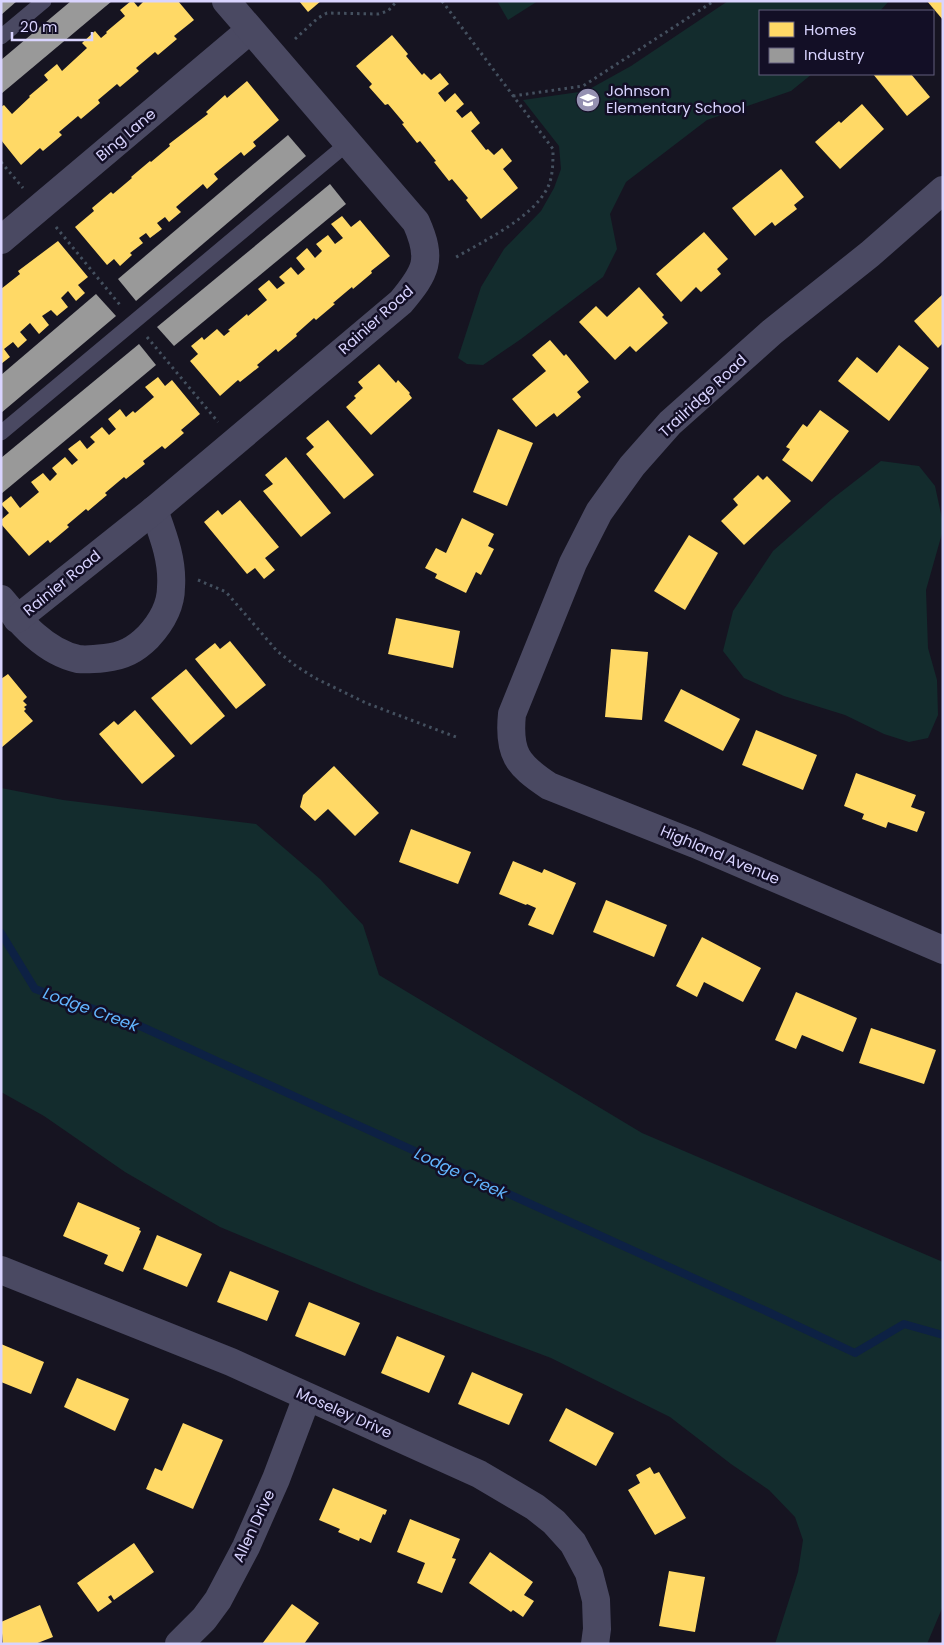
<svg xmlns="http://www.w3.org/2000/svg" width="944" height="1645" font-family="Poppins,sans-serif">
	<rect width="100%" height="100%" fill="#161421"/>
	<!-- green -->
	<g fill="#132c2d">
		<polygon points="497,1 538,1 508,20"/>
		<polygon points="728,1 889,1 880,11 760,11 760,74 812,74 791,91 707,120 626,182 610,214 617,249 603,277 521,339 483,365 467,364 458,358 481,287 504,249 541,211 554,188 561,169 559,146 523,100 586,91 631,66"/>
		<polygon points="881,461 919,466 935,486 943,523 943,530 926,590 928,648 937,680 938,715 928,738 909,742 884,734 845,715 784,696 744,678 723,651 733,611 773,551 832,499"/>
		<polygon points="1,788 63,800 256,824 320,879 363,925 379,975 642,1133 943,1262 943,1606 927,1644 775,1644 798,1572 803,1540 795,1517 769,1490 731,1464 670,1417 551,1358 374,1291 220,1227 125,1172 44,1116 1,1092"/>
	</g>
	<!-- homes -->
	<g fill="#ffd966">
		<polygon points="131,1 133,1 138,7 144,1 178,1 194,20 174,36 177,39 158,55 155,52 136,68 139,71 120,87 117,84 98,100 100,103 81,119 78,116 59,132 62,135 43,151 40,148 21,165 1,140 1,107 4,105 12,114 30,97 29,96 48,80 44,75 57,64 62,71 87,48 82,43 95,31 101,38 107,33 106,32 125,16 120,10"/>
		<polygon points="299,1 321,1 308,12"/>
		<polygon points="927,1 943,1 943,20"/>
		<polygon points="392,35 408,54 406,56 422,75 424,73 431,80 440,73 449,84 438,93 445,102 455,93 464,104 456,111 462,118 471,111 480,123 471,131 486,150 488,149 494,155 502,148 512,161 503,169 518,188 481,219 466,200 468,198 452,179 449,181 434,162 436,161 420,141 417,143 402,124 404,123 388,104 385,105 369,87 372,84 356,66"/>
		<polygon points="873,74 911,74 930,97 907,116"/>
		<polygon points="247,81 279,120 253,142 256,146 244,156 241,152 214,174 218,179 207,189 203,184 176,207 181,212 169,222 165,217 157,223 162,229 150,238 146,233 139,238 143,243 130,253 132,255 120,266 114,259 107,265 75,227 94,211 92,208 111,192 113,194 132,178 131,177 150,161 151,162 170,146 169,144 208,114 206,112 225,95 227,98"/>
		<polygon points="862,104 884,129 840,169 815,142 839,121 841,123"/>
		<polygon points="781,169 804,197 794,205 797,209 775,226 772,222 755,236 732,208"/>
		<polygon points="342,216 351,227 360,220 390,256 371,271 372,273 353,289 352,287 333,303 335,304 316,320 314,318 296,334 297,336 278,352 276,349 257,365 259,367 240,382 238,380 220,396 190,361 198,354 191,346 202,337 204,340 217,329 224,336 230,331 228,330 247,314 248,316 267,300 258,289 269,280 277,289 285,283 279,277 291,267 298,275 305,269 296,258 307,248 315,258 322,251 316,244 328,235 335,244 343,238 331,224"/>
		<polygon points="704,232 728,259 717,269 721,274 701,292 696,287 681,302 656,274"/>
		<polygon points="58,241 88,277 78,285 85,293 76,301 68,291 61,298 68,307 57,316 51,310 42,316 49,325 39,334 30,323 20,332 27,340 18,348 13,342 4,349 10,357 1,364 1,289 20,274 18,271"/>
		<polygon points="639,287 664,315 662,317 668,323 636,352 630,346 615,360 579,322 596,306 607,317"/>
		<polygon points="943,294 943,343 938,348 914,321"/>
		<polygon points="550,340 564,356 566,354 589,382 577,392 581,397 557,417 554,413 536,427 512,399 546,371 532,355"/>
		<polygon points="899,345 929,368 889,421 838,381 857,357 877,373"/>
		<polygon points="379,364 396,383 398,380 410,393 409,394 412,398 371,435 346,407 356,398 354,396 363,388 358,382"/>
		<polygon points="158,377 165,386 172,380 200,414 181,430 184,433 165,449 162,446 143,461 145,464 126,479 124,477 105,493 107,495 88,511 86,509 67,525 69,527 50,543 48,540 29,556 1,524 1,520 9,513 1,504 11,496 20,508 39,492 31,482 43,473 50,481 57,474 52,468 65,457 72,465 78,460 68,449 80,440 87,449 95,442 90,437 102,427 109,435 116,429 108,419 120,409 126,417 133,411 135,413 154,397 145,387"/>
		<polygon points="820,410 849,431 812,482 782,460 790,449 786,447 803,424 807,427"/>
		<polygon points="328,420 374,475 344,499 306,454 314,447 306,438"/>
		<polygon points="498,429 533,443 507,506 473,492"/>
		<polygon points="286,457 331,513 301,537 263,491 273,484 265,475"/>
		<polygon points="758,475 763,480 767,476 791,501 744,545 721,521 738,505 733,499"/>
		<polygon points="240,500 279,547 265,558 275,570 264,579 255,568 247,574 204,522 218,510 222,515"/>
		<polygon points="462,518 494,534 488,546 494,549 481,575 476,572 466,593 435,578 437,574 425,568 436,548 446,553"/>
		<polygon points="689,535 718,553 685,610 654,591"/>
		<polygon points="396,618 460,631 453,668 388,654"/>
		<polygon points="230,641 266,685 236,709 195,659 215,643 220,649"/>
		<polygon points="611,649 648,652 642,720 605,717"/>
		<polygon points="186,669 225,716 191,745 151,698"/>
		<polygon points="8,674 27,697 23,701 27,705 24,707 26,709 24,711 33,721 1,748 1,679"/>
		<polygon points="681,689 740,719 723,751 664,721"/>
		<polygon points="135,710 175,756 142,784 99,734 114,721 118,725"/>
		<polygon points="756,730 817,755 803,790 742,765"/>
		<polygon points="334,766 379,813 355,836 328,809 315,821 300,807 303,795"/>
		<polygon points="856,773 916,795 911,807 925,812 917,832 888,822 886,828 862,819 864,814 844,806"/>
		<polygon points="411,829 471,852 458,884 399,862"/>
		<polygon points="513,861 542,873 544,869 576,883 553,935 528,925 536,908 527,904 526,905 499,894"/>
		<polygon points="606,900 667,925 654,957 593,932"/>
		<polygon points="702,937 761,968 743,1002 704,982 697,997 676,986"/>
		<polygon points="796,992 857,1018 843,1052 802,1035 796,1049 775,1040"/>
		<polygon points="871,1028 936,1050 924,1084 859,1063"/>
		<polygon points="78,1202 140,1228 139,1230 141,1231 123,1272 104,1264 108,1255 63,1236"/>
		<polygon points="157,1235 202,1254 187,1287 143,1269"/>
		<polygon points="230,1271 279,1291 267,1321 217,1302"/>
		<polygon points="309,1302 360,1323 345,1356 295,1336"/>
		<polygon points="397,1336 445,1356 429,1393 381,1373"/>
		<polygon points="1,1344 44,1362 31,1394 1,1382"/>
		<polygon points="472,1372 523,1394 509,1425 458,1404"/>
		<polygon points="77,1378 129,1399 115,1431 64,1407"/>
		<polygon points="566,1408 614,1433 596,1466 549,1441"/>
		<polygon points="183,1423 223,1440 193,1509 146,1489 155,1468 162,1471"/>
		<polygon points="650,1467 654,1474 659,1472 686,1518 655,1535 628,1490 640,1483 636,1475"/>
		<polygon points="333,1488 387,1510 385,1515 383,1514 371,1543 360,1538 359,1541 338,1532 340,1529 319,1520"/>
		<polygon points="410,1519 460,1539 452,1558 456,1559 442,1593 417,1583 425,1563 397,1552"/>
		<polygon points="134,1543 154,1572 114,1600 111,1595 108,1597 112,1602 98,1612 77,1583"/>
		<polygon points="490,1552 533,1582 524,1595 534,1601 523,1617 513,1610 511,1612 469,1583"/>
		<polygon points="669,1571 705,1577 695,1632 659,1626"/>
		<polygon points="292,1604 319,1623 304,1644 262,1644"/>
		<polygon points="40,1605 53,1637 35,1644 3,1644 1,1622"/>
	</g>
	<!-- industry -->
	<g fill="#999">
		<polygon points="1,1 17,1 1,15"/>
		<polygon points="71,1 112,1 1,94 1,60"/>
		<polygon points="288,135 306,156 136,301 118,279"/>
		<polygon points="330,184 346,204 174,346 157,327"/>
		<polygon points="96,294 116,316 1,413 1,375"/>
		<polygon points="139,344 156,365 1,494 1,458"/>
	</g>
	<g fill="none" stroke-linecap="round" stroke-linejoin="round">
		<!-- stream -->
		<polyline stroke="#0d2144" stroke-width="8" points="1,933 35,989 129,1021 766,1311 855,1353 904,1324 943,1335"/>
		<!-- path -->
		<g stroke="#44505f" stroke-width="3" stroke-dasharray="2.5 4" stroke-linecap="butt">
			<path d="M442,1L553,149C553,162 553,176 548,187C532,219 483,241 453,259"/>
			<polyline points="295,39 318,18 327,13 378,14 388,11 397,1"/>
			<polyline points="513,96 583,86 714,1"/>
			<polyline points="1,162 23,188"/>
			<polyline points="56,227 120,305"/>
			<polyline points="147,337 218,422"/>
			<polyline points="198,580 226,592 277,651 296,666 315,678 366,703 456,737"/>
		</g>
		<!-- service -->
		<g stroke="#4a4962" stroke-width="15">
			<polyline points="1,37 44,1"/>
			<polyline points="1,433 348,143"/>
		</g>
		<!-- minor -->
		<g stroke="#4a4962" stroke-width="28">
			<path d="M943,190L870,254L772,332L670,423L632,466L599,512L573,563L512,714C508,753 517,765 549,786L695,844L943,950"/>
			<polyline points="1,240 250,30"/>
			<path d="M1,599C21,623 45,652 78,659C86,660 96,659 105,658C123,656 135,650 148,637C161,623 171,607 171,587C173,560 163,535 154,510"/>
			<path d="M17,619L154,510L401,302C426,272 433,260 416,222L226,1"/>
			<polyline points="1,1270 231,1362 479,1474 535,1507 554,1522 573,1543 589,1573 596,1600 597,1629 595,1644"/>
			<polyline points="179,1644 204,1619 218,1600 246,1547 276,1479 307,1397"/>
		</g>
	</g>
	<!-- icons -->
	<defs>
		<g id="school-disc" transform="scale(1.25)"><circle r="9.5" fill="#9591b1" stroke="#130f26"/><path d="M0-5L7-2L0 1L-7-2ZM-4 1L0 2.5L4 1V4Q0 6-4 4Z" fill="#fff"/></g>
	</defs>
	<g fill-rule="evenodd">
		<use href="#school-disc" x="588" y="100"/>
	</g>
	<g text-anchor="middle" stroke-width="5" stroke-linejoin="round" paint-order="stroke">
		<!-- poi labels -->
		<g font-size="15" fill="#d9d4ff" stroke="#130f26" text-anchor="start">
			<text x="606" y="96">Johnson<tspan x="606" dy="17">Elementary School</tspan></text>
		</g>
		<!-- street labels -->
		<g font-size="15" fill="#d9d4ff" stroke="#130f26">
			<text transform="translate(126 135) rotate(-40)" y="5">Bing Lane</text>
			<text transform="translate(376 320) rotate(-42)" y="5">Rainier Road</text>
			<text transform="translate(703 396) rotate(-43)" y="5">Trailridge Road</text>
			<text transform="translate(62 583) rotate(-39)" y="5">Rainier Road</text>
			<text transform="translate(720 855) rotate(23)" y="5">Highland Avenue</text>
			<text transform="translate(344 1413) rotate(24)" y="5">Moseley Drive</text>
			<text transform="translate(254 1526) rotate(-65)" y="5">Allen Drive</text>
		</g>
		<!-- water labels -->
		<g font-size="16" font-style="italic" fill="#62b6ff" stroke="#130f26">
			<text transform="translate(91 1009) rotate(20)" y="6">Lodge Creek</text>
			<text transform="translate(461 1173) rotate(25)" y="6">Lodge Creek</text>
		</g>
	</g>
	<!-- border -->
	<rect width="944" height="1645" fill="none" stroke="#d9d4ff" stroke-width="5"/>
	<!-- legend -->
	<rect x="759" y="10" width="175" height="65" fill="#130f26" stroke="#625e7d"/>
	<rect x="769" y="22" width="25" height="15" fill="#ffd966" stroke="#625e7d"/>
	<text x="804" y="35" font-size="15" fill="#d9d4ff">Homes</text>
	<rect x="769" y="48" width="25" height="15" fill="#999999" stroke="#625e7d"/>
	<text x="804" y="60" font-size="15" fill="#d9d4ff">Industry</text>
	<!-- scale -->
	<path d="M12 32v8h80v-8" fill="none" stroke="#d9d4ff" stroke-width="2.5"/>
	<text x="20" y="32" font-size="15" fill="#d9d4ff" stroke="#130f26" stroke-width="4" paint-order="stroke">20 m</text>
</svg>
